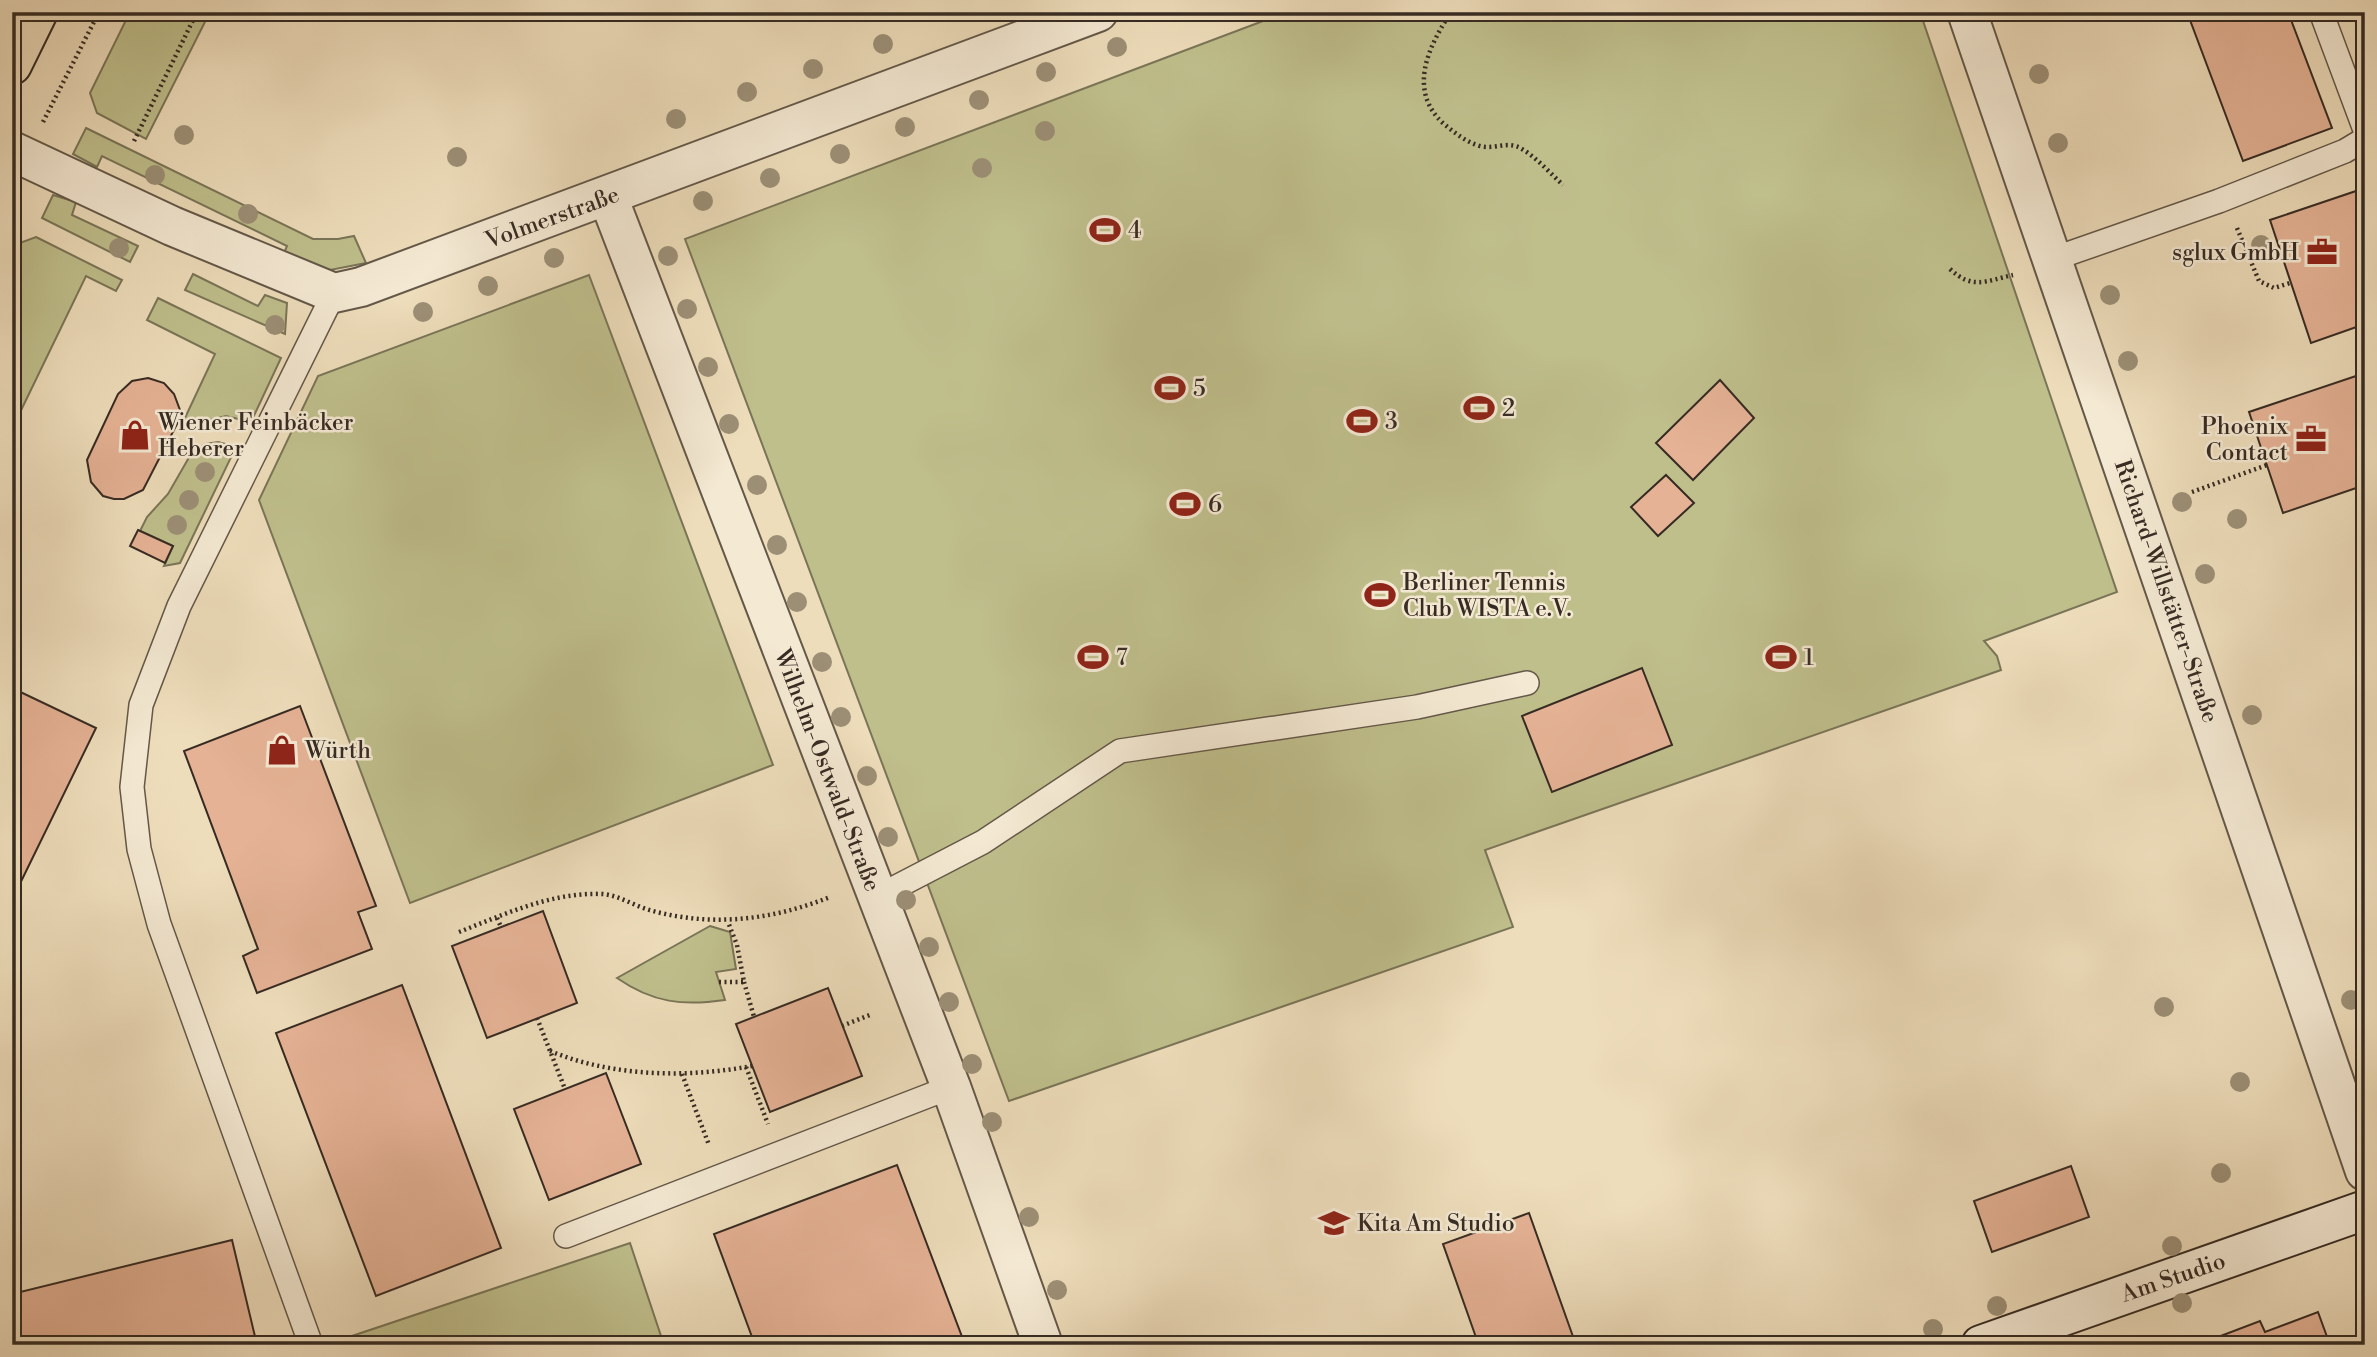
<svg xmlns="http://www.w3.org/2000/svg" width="2377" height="1357" font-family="'Libre Bodoni',serif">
	<rect width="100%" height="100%" fill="#edb"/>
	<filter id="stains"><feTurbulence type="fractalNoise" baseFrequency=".00286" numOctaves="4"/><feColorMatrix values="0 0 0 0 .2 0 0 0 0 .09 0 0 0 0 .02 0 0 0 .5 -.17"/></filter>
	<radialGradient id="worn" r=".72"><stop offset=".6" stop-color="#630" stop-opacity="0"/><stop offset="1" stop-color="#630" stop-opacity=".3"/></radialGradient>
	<!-- green -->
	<g fill="#bfbf8c" stroke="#7a7558" stroke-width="2">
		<polygon points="130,12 210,12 146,139 97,113 90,93"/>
		<polygon points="1287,12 1920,12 2117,592 1984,641 1997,656 2001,670 1485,850 1513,927 1009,1101 685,239"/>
		<polygon points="86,128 313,239 338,239 354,236 366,263 330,270 282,258 287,246 102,156 97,167 73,154"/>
		<polygon points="53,195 76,202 72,215 138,246 130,262 42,218"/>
		<polygon points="36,237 122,280 116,291 86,276 12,429 12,254 17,244"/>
		<polygon points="193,274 258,306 265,295 287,303 285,334 185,290"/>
		<polygon points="589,275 773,765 410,903 259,500 318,376"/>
		<polygon points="158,298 281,358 251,422 226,416 194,424 184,420 215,354 147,320"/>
		<polygon points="218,442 236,447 180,563 164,566 173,546 140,531 147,517 168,494 191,454 205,444"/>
		<path d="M710,926L730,932L736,969L716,972L725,1000C683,1006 653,1003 617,978Z"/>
		<polygon points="630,1243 664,1345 348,1345 346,1338"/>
	</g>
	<!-- building -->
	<g fill="#e5b295" stroke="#362b23" stroke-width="2">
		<polygon points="2187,12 2288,12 2332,128 2243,161"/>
		<polygon points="2365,188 2365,324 2311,343 2270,220"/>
		<polygon points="2365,373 2365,485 2283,513 2249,412"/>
		<polygon points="148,378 164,383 174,394 180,410 177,424 143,490 124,499 114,499 103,496 91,482 87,460 118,394 132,381"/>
		<polygon points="1720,380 1754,418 1693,480 1656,443"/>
		<polygon points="1666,475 1694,503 1658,536 1631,507"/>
		<polygon points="138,530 173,546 165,563 130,546"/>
		<polygon points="1642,668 1672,745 1552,792 1522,716"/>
		<polygon points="12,688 96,728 12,900"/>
		<polygon points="300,706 376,906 358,912 372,949 257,993 243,956 258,949 184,751"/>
		<polygon points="543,911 577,1003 487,1038 452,946"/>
		<polygon points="402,985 501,1248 376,1296 276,1033"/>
		<polygon points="828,988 862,1076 770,1112 736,1024"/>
		<polygon points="606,1073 641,1164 549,1200 514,1109"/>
		<polygon points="897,1165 964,1342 755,1345 714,1234"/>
		<polygon points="2071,1166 2089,1217 1992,1252 1974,1201"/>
		<polygon points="1529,1213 1576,1345 1472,1345 1478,1343 1443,1244"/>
		<polygon points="232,1240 257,1345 12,1345 12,1294"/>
		<polygon points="2318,1312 2330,1345 2197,1345 2260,1321 2265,1332"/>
	</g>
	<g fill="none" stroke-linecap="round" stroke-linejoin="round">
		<!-- lane casing -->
		<g stroke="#645849" stroke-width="26">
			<g id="lane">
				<polyline points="2321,12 2365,130"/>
				<polyline points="2053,259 2219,201 2345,151 2365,139"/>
				<polyline points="877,897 983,842 1120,751 1417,707 1527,683"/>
				<polyline points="566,1236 951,1087"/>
				<polyline points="311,1345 159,924 139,849 132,787 141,705 179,606 334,293"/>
			</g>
		</g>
		<!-- street casing -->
		<g stroke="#645849" stroke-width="42">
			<g id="street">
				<polyline points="1967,12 2365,1171"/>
				<polyline points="12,151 172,226 334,293 361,287 1098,12"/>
				<polyline points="608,197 951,1087 1043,1345"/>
			</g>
		</g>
		<!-- secondary casing -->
		<g stroke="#362b23" stroke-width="42">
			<polyline id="secondary" points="1981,1345 2365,1210"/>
		</g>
		<!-- primary casing -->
		<g stroke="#362b23" stroke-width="42">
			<polyline id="primary" points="12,65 38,12"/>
		</g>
		<!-- path -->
		<g stroke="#362b23" stroke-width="4.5" stroke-dasharray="2 3.5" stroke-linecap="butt">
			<path d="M1451,12C1428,47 1407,91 1444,124C1455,133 1466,142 1480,146C1495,150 1508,140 1522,149C1537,158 1550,173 1563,185"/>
			<polyline points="43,122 99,12"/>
			<polyline points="134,141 197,12"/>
			<polyline points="2237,228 2259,281 2274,288 2290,283"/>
			<path d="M1950,269C1972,290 1986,281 2013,275"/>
			<polyline points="2192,492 2267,465"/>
			<polyline points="497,918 501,927"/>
			<path d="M459,932C505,914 552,892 602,894C619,895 636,907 653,911C713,927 772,920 830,897"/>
			<polyline points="719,982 744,982 737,945 728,922"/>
			<polyline points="744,982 754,1017"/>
			<polyline points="537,1018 565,1089"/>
			<polyline points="842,1026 872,1014"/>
			<path d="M550,1051C613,1077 686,1078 752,1066"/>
			<polyline points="746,1067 768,1124"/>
			<polyline points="682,1074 709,1145"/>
		</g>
		<!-- lane -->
		<use href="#lane" stroke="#f4e9d3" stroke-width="23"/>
		<!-- street -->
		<use href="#street" stroke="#f4e9d3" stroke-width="38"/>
		<!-- secondary -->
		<use href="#secondary" stroke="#f4e9d3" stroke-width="38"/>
		<!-- primary -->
		<use href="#primary" stroke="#edb" stroke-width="38"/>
	</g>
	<!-- trees -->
	<g fill="#9c8f76">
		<circle cx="883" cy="44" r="10"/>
		<circle cx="1117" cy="47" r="10"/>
		<circle cx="813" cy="69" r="10"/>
		<circle cx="1046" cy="72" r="10"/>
		<circle cx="2039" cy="74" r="10"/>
		<circle cx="747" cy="92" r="10"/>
		<circle cx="979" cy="100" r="10"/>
		<circle cx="676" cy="119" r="10"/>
		<circle cx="905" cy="127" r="10"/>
		<circle cx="1045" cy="131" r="10"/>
		<circle cx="184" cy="135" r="10"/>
		<circle cx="2058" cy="143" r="10"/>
		<circle cx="840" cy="154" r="10"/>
		<circle cx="457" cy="157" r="10"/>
		<circle cx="982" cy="168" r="10"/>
		<circle cx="155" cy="175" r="10"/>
		<circle cx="770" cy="178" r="10"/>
		<circle cx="703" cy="201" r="10"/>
		<circle cx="248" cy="214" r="10"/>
		<circle cx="2261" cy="245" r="10"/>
		<circle cx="119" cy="248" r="10"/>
		<circle cx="668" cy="256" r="10"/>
		<circle cx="554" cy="258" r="10"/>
		<circle cx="488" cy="286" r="10"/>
		<circle cx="2110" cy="295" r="10"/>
		<circle cx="687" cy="309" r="10"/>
		<circle cx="423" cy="312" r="10"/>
		<circle cx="275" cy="325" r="10"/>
		<circle cx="2128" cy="361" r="10"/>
		<circle cx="708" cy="367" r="10"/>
		<circle cx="729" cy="424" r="10"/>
		<circle cx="205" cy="472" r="10"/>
		<circle cx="757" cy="485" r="10"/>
		<circle cx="189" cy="500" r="10"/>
		<circle cx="2182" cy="502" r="10"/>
		<circle cx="2237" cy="519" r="10"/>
		<circle cx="177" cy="525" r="10"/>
		<circle cx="777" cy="545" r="10"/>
		<circle cx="2205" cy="574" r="10"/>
		<circle cx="797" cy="602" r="10"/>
		<circle cx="822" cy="662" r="10"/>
		<circle cx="2252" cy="715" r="10"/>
		<circle cx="841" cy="717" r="10"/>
		<circle cx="867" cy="776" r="10"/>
		<circle cx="888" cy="837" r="10"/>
		<circle cx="906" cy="900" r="10"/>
		<circle cx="929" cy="947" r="10"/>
		<circle cx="2351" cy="1000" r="10"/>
		<circle cx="949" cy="1002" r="10"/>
		<circle cx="2164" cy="1007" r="10"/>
		<circle cx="972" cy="1064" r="10"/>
		<circle cx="2240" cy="1082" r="10"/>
		<circle cx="992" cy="1122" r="10"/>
		<circle cx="2221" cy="1173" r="10"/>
		<circle cx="1029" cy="1217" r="10"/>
		<circle cx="2172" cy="1246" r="10"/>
		<circle cx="1057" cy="1290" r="10"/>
		<circle cx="2182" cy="1303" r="10"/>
		<circle cx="1997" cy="1306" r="10"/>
		<circle cx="1933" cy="1329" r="10"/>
	</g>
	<!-- icons -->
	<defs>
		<g id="stadium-bare" transform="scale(2.415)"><path d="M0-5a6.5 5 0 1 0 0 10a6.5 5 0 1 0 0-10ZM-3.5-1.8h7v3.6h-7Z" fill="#8f2418" stroke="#f4e9d3" stroke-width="2.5" paint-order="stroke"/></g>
		<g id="office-bare" transform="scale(2.415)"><path d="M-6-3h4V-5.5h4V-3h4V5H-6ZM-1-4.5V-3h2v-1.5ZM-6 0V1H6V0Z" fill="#8f2418" stroke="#f4e9d3" stroke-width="2.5" paint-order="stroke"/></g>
		<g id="shop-bare" transform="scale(2.415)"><path d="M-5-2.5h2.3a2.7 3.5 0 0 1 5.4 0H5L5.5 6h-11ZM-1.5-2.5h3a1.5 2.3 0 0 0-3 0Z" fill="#8f2418" stroke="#f4e9d3" stroke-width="2.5" paint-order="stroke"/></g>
		<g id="school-bare" transform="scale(2.415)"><path d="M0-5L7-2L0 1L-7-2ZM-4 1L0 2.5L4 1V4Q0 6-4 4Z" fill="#8f2418" stroke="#f4e9d3" stroke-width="2.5" paint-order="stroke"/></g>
	</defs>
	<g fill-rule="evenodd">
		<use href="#stadium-bare" x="1105" y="230"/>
		<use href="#office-bare" x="2322" y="252"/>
		<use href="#stadium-bare" x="1170" y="388"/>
		<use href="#stadium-bare" x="1479" y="408"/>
		<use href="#stadium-bare" x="1362" y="421"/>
		<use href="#shop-bare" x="135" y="435"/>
		<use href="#office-bare" x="2311" y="439"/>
		<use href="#stadium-bare" x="1185" y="504"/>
		<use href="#stadium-bare" x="1380" y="595"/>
		<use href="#stadium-bare" x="1093" y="657"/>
		<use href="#stadium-bare" x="1781" y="657"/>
		<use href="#shop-bare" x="282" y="750"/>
		<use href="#school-bare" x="1334" y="1223"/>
	</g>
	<g text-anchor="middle" stroke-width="5" stroke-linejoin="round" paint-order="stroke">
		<!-- street labels -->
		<g font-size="23" fill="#362b23" stroke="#f4e9d3">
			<text transform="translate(552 217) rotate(-20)" y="8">Volmerstraße</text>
			<text transform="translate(2167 591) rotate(71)" y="8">Richard-Willstätter-Straße</text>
			<text transform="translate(828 770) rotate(69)" y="8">Wilhelm-Ostwald-Straße</text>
			<text transform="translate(2173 1277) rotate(-19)" y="8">Am Studio</text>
		</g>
		<!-- poi labels -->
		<g font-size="23" fill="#362b23" stroke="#f4e9d3" text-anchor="start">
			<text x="1128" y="238">4</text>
			<text x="2299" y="260" text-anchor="end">sglux GmbH</text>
			<text x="1193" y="396">5</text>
			<text x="1502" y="416">2</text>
			<text x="1385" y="429">3</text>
			<text x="158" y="430">Wiener Feinbäcker<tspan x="158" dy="26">Heberer</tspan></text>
			<text x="2288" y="434" text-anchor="end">Phoenix<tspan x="2288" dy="26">Contact</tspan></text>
			<text x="1208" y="512">6</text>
			<text x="1403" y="590">Berliner Tennis<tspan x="1403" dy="26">Club WISTA e.V.</tspan></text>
			<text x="1116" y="665">7</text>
			<text x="1804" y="665">1</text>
			<text x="305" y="758">Würth</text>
			<text x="1357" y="1231">Kita Am Studio</text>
		</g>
	</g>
	<!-- margin -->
	<rect width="2377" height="1357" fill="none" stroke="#edb" stroke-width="42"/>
	<rect x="14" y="14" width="2349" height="1329" fill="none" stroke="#362b23" stroke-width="3.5"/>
	<rect x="21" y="21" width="2335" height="1315" fill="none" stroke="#362b23" stroke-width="2"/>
	<rect width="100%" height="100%" filter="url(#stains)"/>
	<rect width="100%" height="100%" fill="url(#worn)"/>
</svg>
